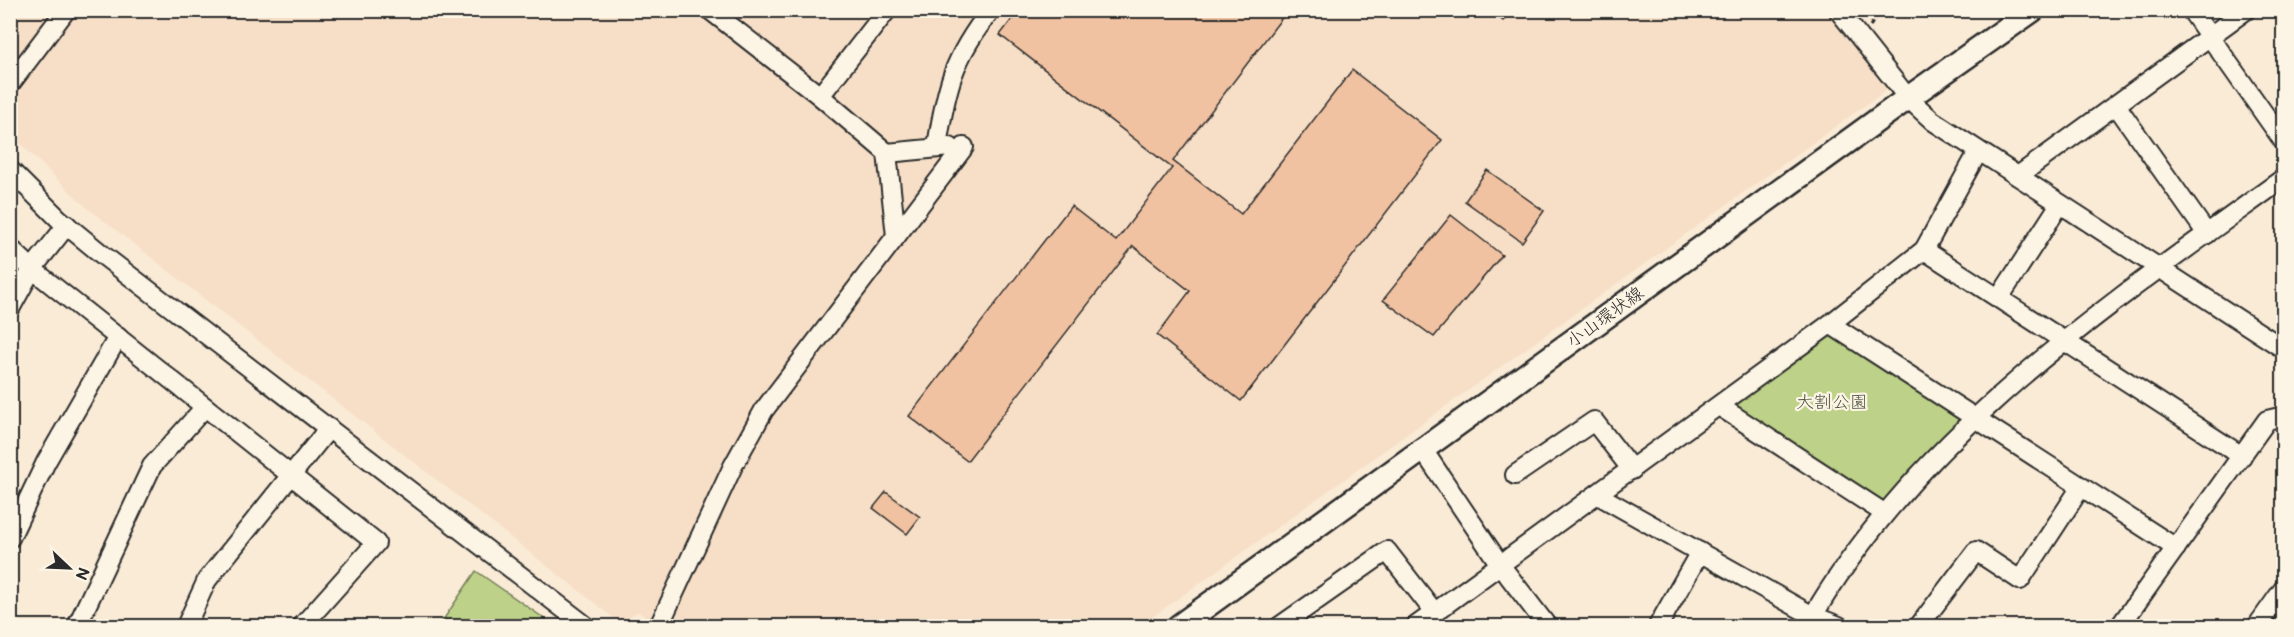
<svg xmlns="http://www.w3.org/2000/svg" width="2294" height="637" font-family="'Balsamiq Sans','Klee One',sans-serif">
	<rect width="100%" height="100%" fill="#faebd7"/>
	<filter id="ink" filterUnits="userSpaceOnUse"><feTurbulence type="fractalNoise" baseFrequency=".0167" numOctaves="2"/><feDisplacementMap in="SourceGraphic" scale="12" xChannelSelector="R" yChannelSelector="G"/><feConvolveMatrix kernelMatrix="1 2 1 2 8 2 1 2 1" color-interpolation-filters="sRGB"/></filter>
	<g filter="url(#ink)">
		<!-- built -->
		<polygon fill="#f7dfc7" points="1825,10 1888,89 1140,626 660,626 638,612 619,622 85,206 11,135 10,11"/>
		<!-- green -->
		<g fill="#bdd288" stroke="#747e5a" stroke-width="1.5">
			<polygon points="1830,328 1968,419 1883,506 1726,407"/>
			<polygon points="476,571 555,626 439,626"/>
		</g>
		<!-- building -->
		<g fill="#f1c2a1" stroke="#2b2b2b" stroke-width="1.5">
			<polygon points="1019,10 1288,10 1173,161 1241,214 1352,70 1442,140 1241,401 1157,335 1190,291 1133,246 967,461 909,416 1071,206 1116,241 1172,168 1000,35"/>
			<polygon points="1490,10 1512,10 1503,21"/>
			<polygon points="1487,170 1544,211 1522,242 1465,201"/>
			<polygon points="1451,215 1502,255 1434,337 1383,300"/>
			<polygon points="886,492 920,517 907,534 873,508"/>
		</g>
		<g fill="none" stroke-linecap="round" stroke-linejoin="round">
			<!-- minor casing -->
			<g stroke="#2b2b2b" stroke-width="22">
				<g id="minor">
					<polyline points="710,10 820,96 887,153 896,236"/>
					<polyline points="1838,10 1908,98 1933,121 2284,349"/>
					<polyline points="2191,10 2284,142"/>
					<polyline points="10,84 66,10"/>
					<polyline points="820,96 887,10"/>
					<polyline points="2116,105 2207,234"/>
					<path d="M937,147C946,87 953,58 991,10"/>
					<polyline points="887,153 950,147"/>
					<polyline points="10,170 59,219 104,256 586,626"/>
					<polyline points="2018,176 2246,10"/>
					<polyline points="10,248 32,269 376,543 302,626"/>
					<polyline points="1924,250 2242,456"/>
					<polyline points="1999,298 2060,204"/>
					<polyline points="10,309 32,269 67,225"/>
					<polyline points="1830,324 2176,548"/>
					<polyline points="1719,406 1884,513"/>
					<polyline points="1423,450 1501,566 1547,626"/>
					<polyline points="1515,475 1594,421 1632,470"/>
					<polyline points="1598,495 1813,616 1839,626"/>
					<polyline points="10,538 46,462 118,337"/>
					<polyline points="77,626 152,466 205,407"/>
					<polyline points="186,626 207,580 329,428"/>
					<polyline points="659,626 733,466 764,410 964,147"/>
					<polyline points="1280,626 1387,551 1435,613"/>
					<polyline points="1416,626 1830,324 1924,250 1978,152"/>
					<polyline points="1658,626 1700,552"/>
					<path d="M1807,626C1917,433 2107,306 2284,178"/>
					<polyline points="1919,626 1976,551 2020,580 2081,487"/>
					<polyline points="2120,626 2267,420 2284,416"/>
					<polyline points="2257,626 2284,588"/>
				</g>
			</g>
			<!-- major casing -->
			<g stroke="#2b2b2b" stroke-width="27">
				<polyline id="major" points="1179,626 1908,98 2033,10"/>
			</g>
			<!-- path -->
			<polyline stroke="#2b2b2b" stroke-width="3" stroke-dasharray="4.5 4.5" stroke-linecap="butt" points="1870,26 1882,10"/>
			<!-- minor -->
			<use href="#minor" stroke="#fcf5e5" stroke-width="18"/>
			<!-- major -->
			<use href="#major" stroke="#fcf5e5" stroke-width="22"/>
		</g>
	</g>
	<g text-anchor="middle" stroke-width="4.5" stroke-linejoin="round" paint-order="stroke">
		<!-- street labels -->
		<g font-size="18" fill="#2b2b2b" stroke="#fcf5e5">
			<text transform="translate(1605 317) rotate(-36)" y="6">小山環状線</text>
		</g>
		<!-- park labels -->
		<g font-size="18" fill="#505542" stroke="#fcf5e5">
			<text x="1832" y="408">大割公園</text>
		</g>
	</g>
	<!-- margin -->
	<rect width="2294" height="637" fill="none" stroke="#fcf5e5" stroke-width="36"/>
	<rect x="18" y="18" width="2258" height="601" fill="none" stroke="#2b2b2b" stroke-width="2" filter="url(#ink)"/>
	<!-- north arrow -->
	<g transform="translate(69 568) rotate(113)" stroke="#fcf5e5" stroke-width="4.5" paint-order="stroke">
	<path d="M0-4.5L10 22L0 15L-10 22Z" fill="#2b2b2b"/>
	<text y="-9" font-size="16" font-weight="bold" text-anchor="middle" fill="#2b2b2b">N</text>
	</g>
</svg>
